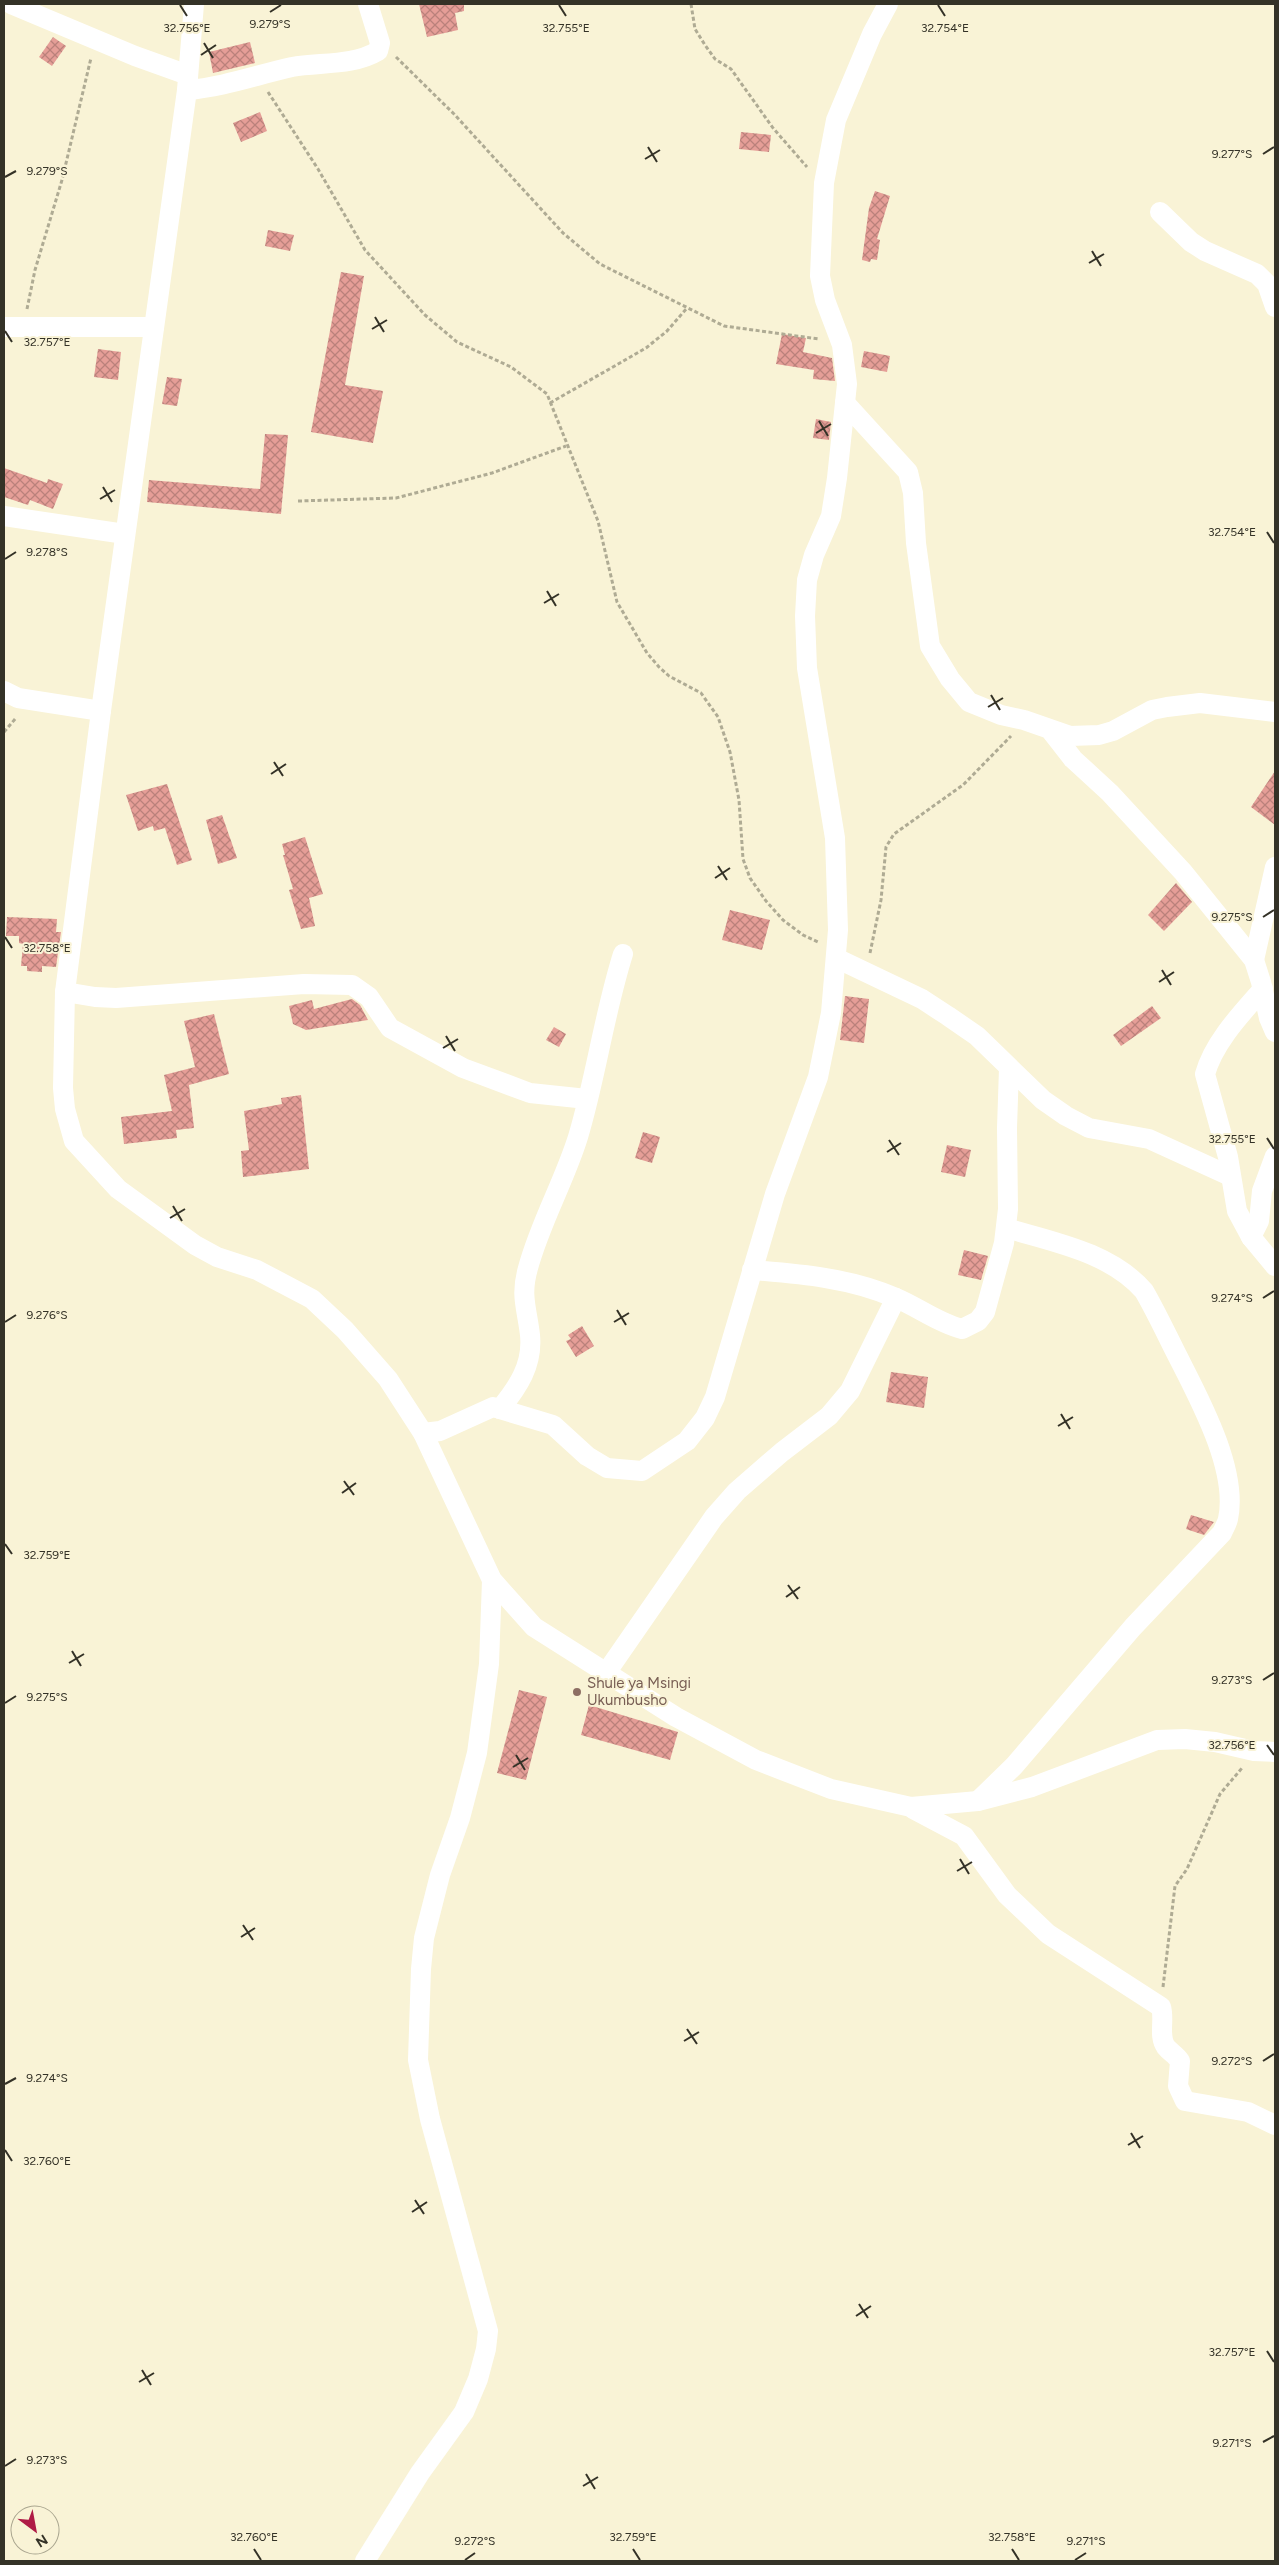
<svg xmlns="http://www.w3.org/2000/svg" width="1279" height="2565" font-family="Figtree,sans-serif">
	<defs>
		<pattern id="building-cross-hatch" width="8" height="8" patternUnits="userSpaceOnUse" patternTransform="scale(1.25)"><rect width="8" height="8" fill="#e59e97"/><path d="M0 0l8 8M0 8l8-8" fill="none" stroke="#ba817b"/></pattern>
	</defs>
	<rect width="100%" height="100%" fill="#f9f3d6"/>
	<!-- building -->
	<g fill="url(#building-cross-hatch)">
		<polygon points="419,4 464,4 464,11 455,13 458,30 427,37"/>
		<polygon points="53,37 66,46 52,66 39,57"/>
		<polygon points="250,42 255,63 213,73 209,52"/>
		<polygon points="260,112 267,131 241,142 233,123"/>
		<polygon points="741,132 771,135 769,152 739,149"/>
		<polygon points="875,191 890,196 877,239 880,240 877,260 871,259 870,262 862,260 869,208"/>
		<polygon points="268,230 294,235 290,251 265,246"/>
		<polygon points="341,272 364,276 345,385 383,391 373,443 311,432"/>
		<polygon points="782,334 806,338 803,352 832,358 835,381 813,379 814,370 776,364"/>
		<polygon points="98,349 121,352 118,380 94,377"/>
		<polygon points="864,351 890,356 887,372 861,367"/>
		<polygon points="167,377 182,379 177,406 162,404"/>
		<polygon points="816,419 831,422 829,440 813,438"/>
		<polygon points="265,434 288,435 281,514 147,502 149,480 260,489"/>
		<polygon points="4,468 47,483 48,479 63,484 53,509 30,500 28,505 4,497"/>
		<polygon points="1275,771 1275,825 1251,807"/>
		<polygon points="167,784 192,860 177,865 165,828 154,831 153,826 138,831 126,795"/>
		<polygon points="222,815 237,858 218,864 206,820"/>
		<polygon points="305,837 323,894 309,898 315,926 301,929 289,890 293,889 283,855 285,855 282,844"/>
		<polygon points="1176,883 1192,902 1164,931 1148,915"/>
		<polygon points="730,910 770,920 762,950 722,940"/>
		<polygon points="7,917 57,919 56,932 61,932 56,967 42,966 42,972 27,971 27,966 21,966 23,944 19,943 19,936 6,936"/>
		<polygon points="845,996 869,999 864,1043 840,1040"/>
		<polygon points="352,999 360,1005 368,1020 306,1030 293,1024 289,1006 312,1000 314,1009"/>
		<polygon points="1152,1006 1161,1018 1121,1046 1113,1035"/>
		<polygon points="214,1014 229,1074 189,1085 194,1128 176,1130 177,1138 124,1144 121,1117 172,1111 164,1075 195,1067 184,1021"/>
		<polygon points="554,1027 566,1034 559,1047 546,1040"/>
		<polygon points="301,1095 309,1169 243,1177 241,1151 249,1150 244,1111 282,1104 281,1098"/>
		<polygon points="643,1132 660,1137 652,1163 635,1158"/>
		<polygon points="947,1145 971,1150 965,1177 941,1172"/>
		<polygon points="964,1250 988,1256 981,1280 958,1275"/>
		<polygon points="582,1326 594,1346 576,1357 566,1341 571,1339 568,1335"/>
		<polygon points="891,1372 928,1377 924,1408 886,1402"/>
		<polygon points="1191,1515 1214,1522 1204,1535 1186,1529"/>
		<polygon points="519,1690 547,1697 526,1780 497,1773"/>
		<polygon points="589,1705 678,1732 670,1760 581,1735"/>
	</g>
	<g fill="none" stroke-linecap="round" stroke-linejoin="round">
		<!-- path -->
		<g stroke="#afab94" stroke-width="3" stroke-dasharray="4 2.5" stroke-linecap="butt">
			<polyline points="691,4 695,29 705,45 715,59 731,69 773,128 807,167"/>
			<polyline points="396,57 454,114 563,233 600,264 724,326 819,339"/>
			<polyline points="268,92 318,169 365,250 425,315 457,342 511,367 547,394 598,521 617,602 647,653 659,667 669,676 701,693 718,717 730,752 739,800 743,859 750,878 766,901 783,920 803,935 818,942"/>
			<polyline points="27,309 35,270 62,180 91,58"/>
			<polyline points="550,403 646,348 667,331 687,308"/>
			<polyline points="298,501 396,498 492,473 566,446"/>
			<polyline points="4,732 16,718"/>
			<polyline points="870,953 881,900 886,847 894,834 963,785 1011,736"/>
			<polyline points="1163,1987 1175,1886 1187,1869 1220,1794 1242,1768"/>
		</g>
		<!-- minor -->
		<g stroke="#fff" stroke-width="20">
			<polyline points="11,4 135,56 188,75"/>
			<polyline points="194,4 187,90 101,711 65,992 63,1088 65,1109 74,1141 118,1189 195,1245 217,1257 257,1270 312,1299 345,1330 388,1379 423,1433 492,1580 534,1627 676,1717 756,1760 831,1789 911,1807 978,1801 1032,1787 1157,1740 1185,1739 1215,1742 1254,1751 1275,1752"/>
			<path d="M187,90C224,87 256,75 292,67C320,62 353,66 378,51L380,43L368,4"/>
			<polyline points="1160,212 1191,242 1205,251 1257,274 1267,284 1275,307"/>
			<polyline points="4,327 154,327"/>
			<polyline points="845,403 908,472 913,493 916,543 930,646 950,679 969,702 1001,715 1024,720 1070,736 1099,735 1113,731 1152,710 1167,707 1200,703 1275,712"/>
			<polyline points="4,516 125,534"/>
			<polyline points="4,691 18,698 101,711"/>
			<polyline points="1052,732 1073,759 1110,793 1183,872 1254,960 1261,982 1269,1018 1275,1032"/>
			<polyline points="836,958 922,999 948,1016 977,1036 1043,1100 1066,1116 1089,1128 1149,1139 1230,1176"/>
			<polyline points="1254,960 1275,867"/>
			<path d="M1263,989C1241,1014 1214,1042 1205,1074L1228,1157L1237,1211L1251,1237L1275,1266"/>
			<polyline points="65,992 95,997 116,998 304,984 352,985 369,997 390,1028 463,1068 530,1093 587,1099"/>
			<polyline points="1251,1237 1259,1221 1262,1191 1275,1156"/>
			<path d="M752,1270C801,1274 851,1278 896,1298C918,1307 938,1323 962,1329L978,1321L985,1312L1004,1243L1008,1209L1007,1128L1009,1068"/>
			<path d="M500,1409C518,1387 533,1365 530,1335C527,1308 520,1296 528,1268C540,1223 564,1182 578,1137C596,1077 604,1014 623,954"/>
			<polyline points="423,1433 440,1431 493,1407 553,1425 587,1456 607,1468 642,1471 687,1441 705,1418 715,1397 775,1194 818,1077 831,1013 838,930 835,838 807,668 805,616 807,580 814,555 831,516 837,478 847,384 842,345 825,300 820,276 824,183 836,120 872,34 888,4"/>
			<polyline points="606,1673 714,1517 737,1491 782,1452 829,1416 850,1391 896,1298"/>
			<path d="M978,1801L1014,1766L1133,1627L1222,1533C1224,1528 1227,1524 1228,1519C1239,1468 1196,1393 1174,1349C1164,1329 1155,1310 1144,1291C1110,1252 1053,1242 1006,1228"/>
			<path d="M913,1809L964,1836L1007,1895L1048,1934L1161,2007C1165,2020 1158,2036 1166,2047C1170,2052 1176,2055 1180,2061L1178,2086L1185,2101L1248,2112L1275,2125"/>
			<polyline points="365,2561 420,2473 464,2412 478,2379 486,2349 488,2331 430,2119 418,2060 421,1969 424,1938 440,1875 460,1818 477,1753 489,1664 492,1580"/>
		</g>
	</g>
	<!-- ticks -->
	<path fill="none" stroke="#343227" stroke-width="2" d="M180,5L187,16M559,5L566,16M938,5L945,16M270,12L281,5M204,43L213,58M201,55L216,45M648,147L657,162M1263,154L1274,147M645,159L660,150M5,177L16,171M1092,251L1101,266M1089,263L1104,254M375,317L384,332M372,329L387,320M5,331L12,342M819,421L828,436M816,433L831,424M103,487L112,502M100,499L115,490M1267,532L1274,543M5,559L16,552M547,591L556,606M544,603L559,594M991,695L1000,710M988,707L1003,698M274,762L283,776M271,774L286,764M718,866L727,880M715,878L730,868M1263,917L1274,910M5,937L12,948M1162,970L1171,985M1159,982L1174,972M446,1036L455,1051M443,1048L458,1039M1267,1138L1274,1149M889,1140L899,1155M887,1152L901,1143M173,1206L182,1221M170,1218L185,1209M1263,1298L1274,1291M617,1310L626,1325M5,1322L16,1315M614,1322L629,1313M1061,1414L1070,1429M1058,1426L1073,1417M344,1481L354,1495M342,1493L356,1483M5,1544L12,1554M788,1585L798,1599M786,1597L800,1587M72,1651L81,1666M69,1663L84,1654M1263,1680L1274,1673M5,1703L16,1696M1267,1745L1274,1755M516,1755L525,1770M513,1767L528,1758M960,1859L969,1874M957,1871L972,1862M243,1925L253,1940M241,1937L255,1928M687,2029L697,2044M684,2041L699,2032M1263,2061L1274,2054M5,2084L16,2078M1131,2133L1140,2148M1128,2145L1143,2136M5,2150L12,2161M415,2200L424,2214M412,2212L427,2202M859,2304L868,2318M856,2316L871,2306M1267,2351L1274,2362M142,2370L151,2385M139,2382L154,2373M1263,2442L1274,2436M5,2466L16,2459M586,2474L595,2489M583,2486L598,2477M254,2549L261,2560M633,2549L640,2560M1012,2549L1019,2560M465,2560L475,2553M1075,2560L1086,2553"/>
	<!-- markers -->
	<circle fill="#8d6e63" stroke="#f9f3d6" stroke-width="2" cx="577" cy="1692" r="5"/>
	<g text-anchor="middle" stroke-width="4" stroke-linejoin="round" paint-order="stroke">
		<!-- education labels -->
		<g font-size="15" fill="#785e54" stroke="#f9f3d6" text-anchor="start">
			<text x="587" y="1688">Shule ya Msingi<tspan x="587" dy="17">Ukumbusho</tspan></text>
		</g>
	</g>
	<g font-size="12" text-anchor="middle" fill="#343227" stroke="#f9f3d6" stroke-width="4" stroke-linejoin="round" paint-order="stroke">
		<text x="270" y="28">9.279°S</text>
		<text x="566" y="32">32.755°E</text>
		<text x="187" y="32">32.756°E</text>
		<text x="945" y="32">32.754°E</text>
		<text x="1232" y="158">9.277°S</text>
		<text x="47" y="175">9.279°S</text>
		<text x="47" y="346">32.757°E</text>
		<text x="1232" y="536">32.754°E</text>
		<text x="47" y="556">9.278°S</text>
		<text x="1232" y="921">9.275°S</text>
		<text x="47" y="952">32.758°E</text>
		<text x="1232" y="1143">32.755°E</text>
		<text x="1232" y="1302">9.274°S</text>
		<text x="47" y="1319">9.276°S</text>
		<text x="47" y="1559">32.759°E</text>
		<text x="1232" y="1684">9.273°S</text>
		<text x="47" y="1701">9.275°S</text>
		<text x="1232" y="1749">32.756°E</text>
		<text x="1232" y="2065">9.272°S</text>
		<text x="47" y="2082">9.274°S</text>
		<text x="47" y="2165">32.760°E</text>
		<text x="1232" y="2356">32.757°E</text>
		<text x="1232" y="2447">9.271°S</text>
		<text x="47" y="2464">9.273°S</text>
		<text x="254" y="2541">32.760°E</text>
		<text x="633" y="2541">32.759°E</text>
		<text x="1012" y="2541">32.758°E</text>
		<text x="475" y="2545">9.272°S</text>
		<text x="1086" y="2545">9.271°S</text>
	</g>
	<!-- border -->
	<rect width="1279" height="2565" fill="none" stroke="#343227" stroke-width="10"/>
	<!-- north arrow -->
	<g transform="translate(35 2530) rotate(148)"><circle r="24" fill="#f9f3d6" stroke="#aaa690"/>
	<path d="M0-4L9 19L0 12L-9 19Z" fill="#af1b46"/>
	<text y="-8" font-size="14" font-weight="bold" text-anchor="middle" fill="#343227">N</text>
	</g>
</svg>
